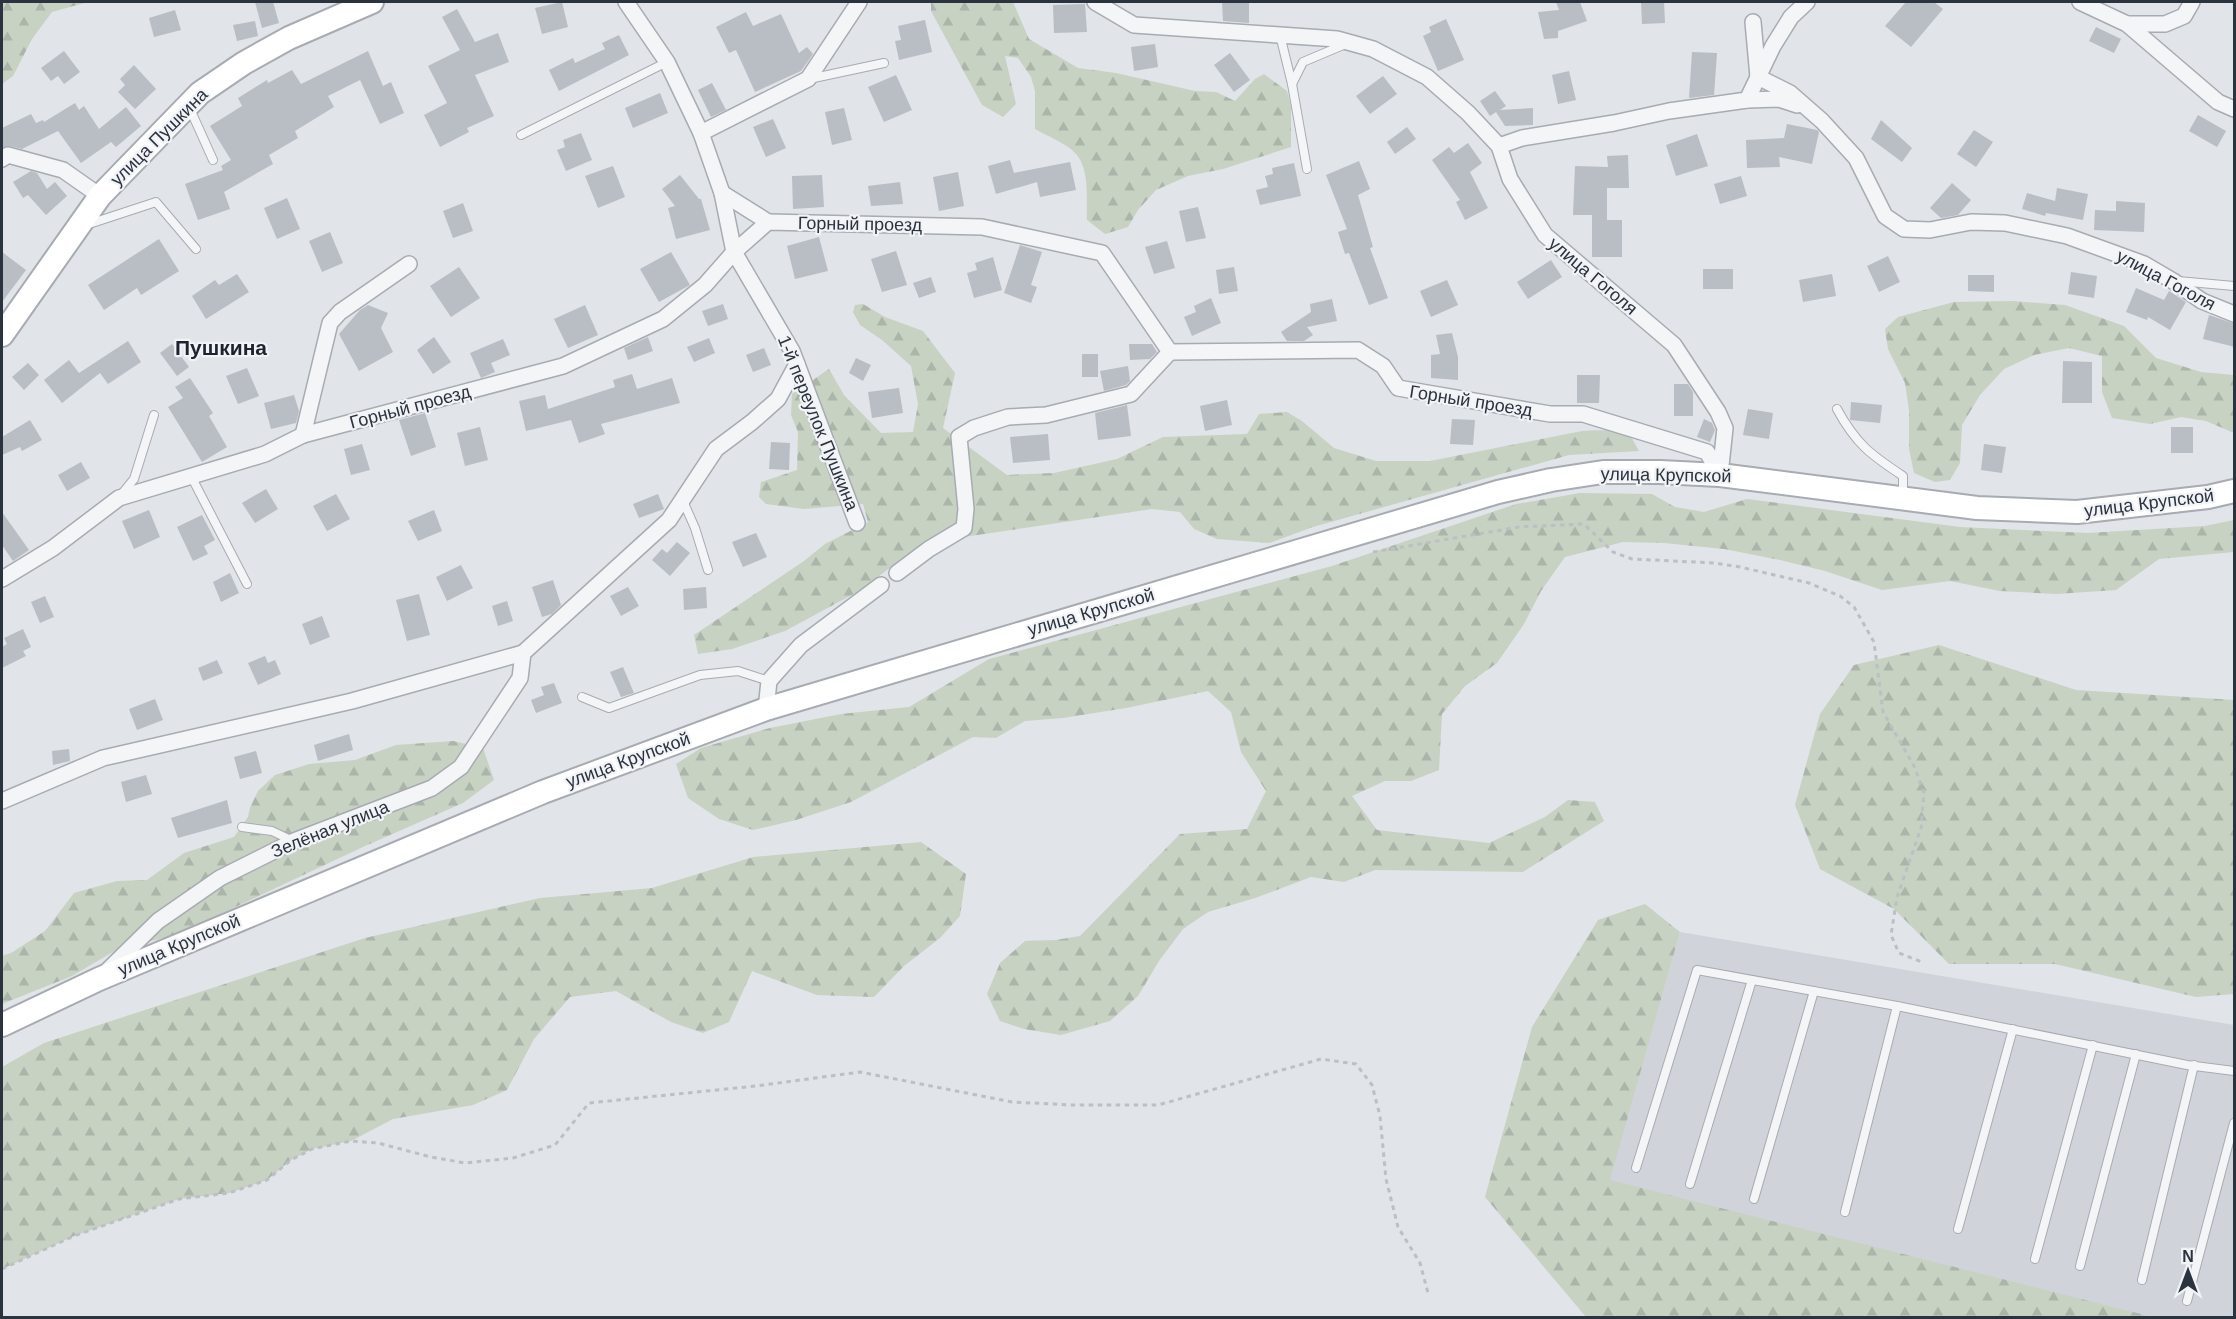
<svg xmlns="http://www.w3.org/2000/svg" width="2236" height="1319" font-family="Helvetica,sans-serif">
	<defs>
		<pattern id="forest-firs" width="22" height="20" patternUnits="userSpaceOnUse" patternTransform="scale(1.5)"><rect width="22" height="20" fill="#c7d2c3"/><path d="M5 1l3.5 6h-7zM16 11l3.5 6h-7z" fill="#abb5a9"/></pattern>
	</defs>
	<rect width="100%" height="100%" fill="#e1e4e8"/>
	<!-- built -->
	<polygon fill="#d0d4da" points="1680,932 2234,1025 2234,1317 2152,1317 1609,1181"/>
	<!-- forest -->
	<g fill="url(#forest-firs)">
		<polygon points="2,2 88,2 52,12 32,39 13,76 2,84"/>
		<path d="M931,2H1013L1029,39L1078,68L1116,73L1195,91L1216,92L1235,101L1255,79L1264,74L1287,91L1291,106V147L1223,169L1188,176L1156,190L1138,210L1128,227L1105,234L1087,220C1086,199 1091,165 1072,150C1061,141 1047,136 1035,129V91L1031,77L1018,58L1005,56L1016,104L1003,117L982,105L931,11Z"/>
		<polygon points="2012,301 2065,305 2124,326 2156,358 2201,372 2234,375 2234,433 2206,421 2181,417 2150,424 2112,418 2102,392 2102,356 2069,348 2034,355 2004,369 1980,395 1962,425 1960,463 1950,480 1935,482 1914,473 1909,449 1909,410 1905,383 1888,349 1885,329 1898,317 1954,302"/>
		<polygon points="863,304 885,317 923,331 955,373 943,428 1007,475 1054,473 1117,459 1163,437 1247,434 1259,414 1287,412 1302,421 1334,448 1376,461 1430,461 1582,431 1610,430 1630,435 1639,451 1569,455 1313,527 1269,543 1217,539 1194,529 1180,512 1152,509 923,543 859,591 785,631 732,649 698,654 694,635 804,561 825,544 868,522 863,504 804,509 766,504 759,497 761,482 797,470 798,432 791,415 792,394 829,369 844,395 881,433 913,432 918,404 911,366 882,340 860,325 853,312 855,305"/>
		<polygon points="1580,493 1652,494 1675,507 1704,512 1747,499 1960,527 2088,533 2205,526 2234,520 2234,552 2159,559 2116,590 2056,594 2000,591 1950,581 1882,590 1825,571 1780,560 1724,549 1664,543 1623,542 1565,557 1541,591 1524,624 1497,663 1465,686 1442,714 1439,770 1411,781 1385,781 1352,796 1377,830 1489,843 1545,817 1568,800 1595,802 1604,821 1523,872 1375,870 1344,882 1311,877 1255,898 1208,912 1183,929 1159,961 1138,996 1110,1021 1061,1035 1024,1029 1000,1021 987,994 1000,963 1025,941 1056,940 1080,936 1180,834 1247,829 1266,791 1241,752 1231,712 1208,691 1126,708 1063,718 1025,721 996,738 973,737 851,802 796,820 753,830 719,819 688,798 676,764 701,748 770,728 841,714 909,707 989,659 1332,566 1516,504"/>
		<polygon points="1939,645 2076,690 2234,700 2234,994 2196,997 2055,964 1949,964 1894,909 1820,869 1795,805 1820,714 1854,665"/>
		<polygon points="453,741 483,748 494,780 463,803 365,846 176,935 118,949 72,976 2,1004 2,956 11,953 45,931 74,893 117,881 147,880 184,853 234,837 248,817 250,808 258,791 275,775 309,764 355,760 396,745"/>
		<polygon points="921,842 966,874 960,916 940,938 904,966 874,997 817,995 752,971 729,1022 703,1033 671,1022 616,991 570,997 534,1039 507,1090 473,1105 393,1119 351,1141 312,1149 291,1160 267,1180 229,1193 179,1199 74,1236 2,1269 2,1067 44,1043 365,938 540,898 652,888 753,857"/>
		<polygon points="1645,904 1680,932 1610,1180 2153,1317 1586,1317 1485,1197 1532,1027 1598,920"/>
	</g>
	<!-- building -->
	<g fill="#b9bec5">
		<polygon points="255,2 273,2 279,23 262,28"/>
		<polygon points="562,2 568,27 542,34 535,8"/>
		<polygon points="1222,2 1249,2 1249,23 1223,21"/>
		<polygon points="1556,2 1580,2 1587,21 1558,31 1558,38 1544,39 1538,12 1559,10"/>
		<polygon points="1641,2 1664,2 1665,23 1642,24"/>
		<polygon points="1906,2 1934,2 1943,9 1911,47 1885,26"/>
		<polygon points="1085,4 1087,32 1054,33 1053,5"/>
		<polygon points="457,9 475,42 498,33 509,62 475,75 494,116 467,128 469,132 440,147 424,115 447,103 428,66 460,50 442,17"/>
		<polygon points="175,10 181,30 154,37 149,18"/>
		<polygon points="746,12 753,26 781,14 799,53 807,47 813,54 801,71 755,92 736,50 729,53 716,27"/>
		<polygon points="1446,19 1464,60 1438,71 1423,36 1431,32 1429,27"/>
		<polygon points="925,20 932,52 899,60 895,41 901,40 898,26"/>
		<polygon points="255,21 258,36 237,41 233,25"/>
		<polygon points="2096,27 2121,39 2114,53 2089,41"/>
		<polygon points="619,35 629,55 559,91 549,70 573,58 575,63 605,49 602,43"/>
		<polygon points="1155,44 1158,67 1134,71 1131,47"/>
		<polygon points="64,51 80,72 64,84 58,76 51,81 41,68"/>
		<polygon points="368,51 383,86 391,82 404,113 380,124 360,80 328,96 334,107 295,131 298,138 269,155 273,164 224,192 230,209 198,220 185,184 223,170 221,166 231,160 210,126 242,106 238,98 267,80 268,83 292,70 301,84"/>
		<polygon points="1692,52 1717,53 1714,95 1689,98"/>
		<polygon points="1230,53 1250,80 1234,92 1214,65"/>
		<polygon points="134,65 156,89 135,109 118,92 125,85 120,79"/>
		<polygon points="1569,71 1576,100 1558,104 1552,75"/>
		<polygon points="896,75 912,110 884,122 868,87"/>
		<polygon points="1383,76 1397,94 1370,114 1356,96"/>
		<polygon points="712,83 726,110 711,117 698,90"/>
		<polygon points="1495,91 1506,106 1500,110 1533,108 1533,125 1505,126 1496,112 1490,116 1480,101"/>
		<polygon points="660,93 668,113 633,128 625,108"/>
		<polygon points="75,103 79,110 84,106 99,129 126,107 141,126 116,147 111,142 81,163 58,131 22,149 10,146 2,148 2,128 31,114 36,123 43,120 44,122"/>
		<polygon points="844,108 852,140 832,145 825,112"/>
		<polygon points="2198,115 2226,131 2217,147 2189,131"/>
		<polygon points="773,119 786,148 766,157 753,127"/>
		<polygon points="1881,120 1912,148 1902,162 1871,139"/>
		<polygon points="1787,124 1817,130 1819,132 1812,164 1779,157 1780,167 1747,168 1746,140 1784,138"/>
		<polygon points="1407,127 1416,139 1395,154 1387,142"/>
		<polygon points="1974,130 1993,142 1976,167 1957,154"/>
		<polygon points="581,133 592,160 566,171 557,150 565,147 563,140"/>
		<polygon points="1697,134 1708,166 1676,176 1666,145"/>
		<polygon points="1468,143 1482,163 1470,172 1488,208 1465,220 1456,202 1460,200 1432,160 1449,147 1454,153"/>
		<polygon points="1628,155 1629,188 1607,188 1607,220 1622,220 1622,257 1592,257 1592,215 1573,215 1575,166 1608,167 1607,156"/>
		<polygon points="1010,160 1014,173 1070,162 1076,190 1040,197 1037,182 996,194 988,166"/>
		<polygon points="1359,161 1370,189 1358,195 1373,247 1370,248 1388,298 1369,305 1349,253 1345,254 1338,232 1347,229 1326,175"/>
		<polygon points="1294,163 1301,196 1260,205 1256,190 1268,187 1265,176 1273,174 1272,168"/>
		<polygon points="613,166 625,197 598,208 585,176"/>
		<polygon points="31,171 37,173 47,189 55,182 67,196 46,215 28,195 23,198 13,182"/>
		<polygon points="958,172 964,206 939,211 933,177"/>
		<polygon points="680,175 699,199 701,199 710,230 676,239 668,208 675,206 662,189"/>
		<polygon points="822,175 824,207 793,209 792,176"/>
		<polygon points="1741,176 1747,196 1720,204 1714,184"/>
		<polygon points="900,182 903,204 871,206 868,186"/>
		<polygon points="1952,183 1971,200 1958,215 1941,218 1930,208"/>
		<polygon points="2057,188 2088,194 2083,220 2046,213 2045,216 2022,209 2027,193 2055,201"/>
		<polygon points="287,198 300,229 277,239 264,208"/>
		<polygon points="2116,201 2145,203 2144,232 2094,230 2095,210 2116,211"/>
		<polygon points="463,203 473,231 453,238 443,211"/>
		<polygon points="1198,207 1206,238 1186,242 1179,211"/>
		<polygon points="330,232 343,263 322,272 309,241"/>
		<polygon points="819,237 828,271 795,279 787,246"/>
		<polygon points="159,239 179,271 141,295 137,288 104,310 88,285"/>
		<polygon points="1167,241 1175,268 1154,274 1145,247"/>
		<polygon points="1020,245 1042,252 1031,285 1037,287 1031,303 1004,293"/>
		<polygon points="896,251 907,285 882,292 871,259"/>
		<polygon points="2,252 26,270 2,302"/>
		<polygon points="671,252 690,285 659,302 640,269"/>
		<polygon points="1888,256 1900,282 1879,292 1867,266"/>
		<polygon points="993,257 1002,290 974,298 967,273 977,270 975,263"/>
		<polygon points="1551,260 1562,277 1528,299 1517,282"/>
		<polygon points="459,267 480,298 451,317 430,286"/>
		<polygon points="1234,267 1238,291 1219,294 1216,270"/>
		<rect x="1703" y="269" width="30" height="20"/>
		<polygon points="2071,272 2097,276 2094,298 2068,294"/>
		<polygon points="237,274 249,292 206,319 192,296 215,280 219,285"/>
		<polygon points="1832,274 1836,296 1803,302 1799,280"/>
		<polygon points="1968,275 1994,275 1994,292 1968,291"/>
		<polygon points="931,277 936,292 919,298 913,283"/>
		<polygon points="1447,280 1458,305 1431,317 1420,291"/>
		<polygon points="2136,288 2164,300 2169,291 2186,302 2170,330 2148,317 2147,320 2126,312"/>
		<polygon points="1211,298 1221,323 1192,336 1184,317 1196,312 1194,306"/>
		<polygon points="1332,299 1337,321 1307,327 1313,335 1304,341 1287,341 1281,332 1311,312 1310,304"/>
		<polygon points="723,304 728,319 708,326 702,311"/>
		<polygon points="368,305 388,313 381,328 393,352 359,371 339,334 360,310"/>
		<polygon points="585,305 598,335 568,348 554,319"/>
		<polygon points="2209,315 2235,324 2235,347 2203,339"/>
		<polygon points="1452,333 1458,357 1458,380 1431,378 1431,355 1440,354 1436,335"/>
		<polygon points="434,337 451,362 433,374 417,350"/>
		<polygon points="648,337 653,351 628,360 624,348"/>
		<polygon points="709,338 715,353 694,362 687,347"/>
		<polygon points="503,339 510,355 491,363 495,372 481,378 470,353"/>
		<polygon points="128,341 141,362 108,384 100,373 62,403 44,380 69,360 79,373"/>
		<polygon points="172,344 189,367 177,376 160,353"/>
		<polygon points="1129,344 1152,344 1157,352 1150,359 1130,360"/>
		<polygon points="764,348 771,365 753,372 746,355"/>
		<rect x="1082" y="354" width="16" height="23"/>
		<polygon points="856,358 871,365 863,381 849,373"/>
		<polygon points="2063,361 2092,362 2092,403 2062,403"/>
		<polygon points="28,363 39,375 24,390 12,377"/>
		<polygon points="1128,366 1130,381 1126,385 1104,391 1100,371"/>
		<polygon points="247,368 259,396 238,404 226,376"/>
		<polygon points="632,374 637,389 672,378 680,403 601,424 605,434 579,443 571,420 526,431 519,401 545,395 548,409 615,387 613,380"/>
		<polygon points="1577,375 1600,375 1599,403 1577,403"/>
		<polygon points="190,378 213,413 209,416 227,447 202,462 168,407 183,398 175,387"/>
		<polygon points="1674,384 1688,384 1693,392 1693,416 1674,416"/>
		<polygon points="899,388 903,413 872,418 868,392"/>
		<polygon points="294,395 299,411 296,423 271,429 264,403"/>
		<polygon points="1227,400 1232,425 1205,431 1200,406"/>
		<polygon points="1851,402 1882,405 1880,423 1850,420"/>
		<polygon points="1127,405 1131,436 1098,440 1095,413"/>
		<polygon points="1748,409 1773,413 1769,439 1743,435"/>
		<polygon points="425,413 436,447 411,456 399,420"/>
		<polygon points="1452,419 1475,420 1473,445 1450,444"/>
		<polygon points="1704,419 1712,423 1715,430 1710,442 1697,437"/>
		<polygon points="30,420 42,440 22,451 20,447 2,455 2,437"/>
		<polygon points="480,427 488,460 465,466 457,433"/>
		<rect x="2171" y="427" width="22" height="26"/>
		<polygon points="1048,434 1050,460 1013,463 1010,437"/>
		<polygon points="771,442 790,443 789,470 769,469"/>
		<polygon points="362,444 370,470 351,475 344,449"/>
		<polygon points="1984,444 2006,447 2002,473 1981,470"/>
		<polygon points="81,462 90,478 67,491 58,475"/>
		<polygon points="266,489 278,509 255,523 242,503"/>
		<polygon points="336,494 350,519 327,531 313,506"/>
		<polygon points="658,494 664,509 639,518 633,504"/>
		<polygon points="149,510 160,537 134,549 122,521"/>
		<polygon points="434,510 442,531 418,541 408,521"/>
		<polygon points="2,512 29,550 13,561 2,545"/>
		<polygon points="202,515 215,540 204,546 208,554 193,561 177,527"/>
		<polygon points="756,533 767,557 743,567 732,542"/>
		<polygon points="677,542 690,553 670,576 652,560 662,549 667,553"/>
		<polygon points="461,565 473,588 447,601 436,577"/>
		<polygon points="230,573 239,593 221,602 213,582"/>
		<polygon points="553,580 561,605 552,614 542,617 532,587"/>
		<polygon points="628,587 639,606 621,616 610,596"/>
		<polygon points="706,587 707,608 684,610 683,589"/>
		<polygon points="419,594 430,635 407,641 396,600"/>
		<polygon points="45,596 54,617 40,623 31,602"/>
		<polygon points="507,601 513,621 498,626 492,606"/>
		<polygon points="322,616 330,637 310,645 302,624"/>
		<polygon points="23,629 31,647 23,651 26,656 2,668 2,647 7,644 4,638"/>
		<polygon points="265,656 268,663 275,660 281,674 258,685 248,663"/>
		<polygon points="217,660 223,673 203,681 198,668"/>
		<polygon points="623,667 634,693 621,697 610,672"/>
		<polygon points="554,683 562,703 536,713 531,700 544,695 541,687"/>
		<polygon points="155,699 163,720 137,730 129,709"/>
		<polygon points="349,734 353,750 318,761 314,745"/>
		<polygon points="69,749 70,761 53,765 52,751"/>
		<polygon points="256,751 262,773 240,779 234,757"/>
		<polygon points="146,775 152,794 126,802 121,782"/>
		<polygon points="227,800 232,823 178,838 171,818"/>
	</g>
	<g fill="none" stroke-linecap="round" stroke-linejoin="round">
		<!-- lane casing -->
		<g stroke="#a7abb2" stroke-width="10">
			<g id="lane">
				<polyline points="1280,35 1292,84 1307,169"/>
				<polyline points="809,79 884,63"/>
				<polyline points="1292,84 1303,62 1348,43"/>
				<polyline points="190,109 213,160"/>
				<polyline points="521,135 667,62"/>
				<polyline points="86,225 156,202 196,249"/>
				<polyline points="2178,281 2234,286"/>
				<path d="M1837,409C1856,444 1871,455 1903,476V496"/>
				<polyline points="192,478 247,584"/>
				<polyline points="121,495 134,479 154,415"/>
				<polyline points="683,501 695,528 708,570"/>
				<polyline points="582,697 609,708 700,675 738,671 769,681"/>
				<polyline points="242,827 272,831 293,841"/>
				<polyline points="1636,1168 1697,970 1897,1006 2187,1065 2234,1071"/>
				<polyline points="1690,1184 1752,980"/>
				<polyline points="1754,1199 1814,991"/>
				<polyline points="1845,1212 1897,1006"/>
				<polyline points="1958,1229 2013,1029"/>
				<polyline points="2035,1259 2093,1045"/>
				<polyline points="2080,1266 2136,1054"/>
				<polyline points="2142,1280 2194,1065"/>
				<polyline points="2187,1301 2234,1123"/>
			</g>
		</g>
		<!-- street casing -->
		<g stroke="#a7abb2" stroke-width="18">
			<g id="street">
				<polyline points="626,2 667,62 701,133 722,193 734,252 792,351 857,523"/>
				<polyline points="1095,2 1134,25 1337,39 1373,49 1427,77 1468,113 1499,146 1510,179 1545,235 1674,345 1718,412 1725,428 1720,475"/>
				<polyline points="2080,2 2127,24 2218,102 2234,109"/>
				<polyline points="1753,22 1758,77 1790,93 1822,121 1856,158 1885,216 1904,229 1930,230 1971,222 2005,223 2067,236 2144,264 2173,281 2202,301 2234,314"/>
				<polyline points="2127,24 2165,24 2184,16 2192,2"/>
				<polyline points="1747,100 1779,99 1797,105"/>
				<polyline points="701,133 808,79 859,2"/>
				<polyline points="1499,146 1522,138 1614,123 1669,111 1747,100 1773,46 1791,17 1807,2"/>
				<polyline points="2,159 8,155 63,170 100,196"/>
				<polyline points="722,193 768,222"/>
				<polyline points="303,435 330,323 340,312 409,264"/>
				<polyline points="897,573 929,549 964,528 966,509 959,437 974,428 1008,417 1046,415 1131,394 1170,352"/>
				<polyline points="2,579 53,548 119,498 265,454 303,435 563,366 663,319 705,285 734,252 768,222 982,227 1102,253 1170,352 1358,350 1383,366 1398,388 1550,414 1583,414 1707,452 1720,475"/>
				<polyline points="766,709 769,681 801,645 881,585"/>
				<polyline points="2,801 103,758 352,701 523,653"/>
				<polyline points="107,971 158,921 220,878 294,841 432,788 461,767 520,678 523,653 669,520 716,449 752,422 778,399 797,364"/>
			</g>
		</g>
		<!-- secondary casing -->
		<g stroke="#a7abb2" stroke-width="26">
			<g id="secondary">
				<polyline points="2,335 100,196 200,93 244,63 289,38 372,2"/>
				<polyline points="2,1025 99,979 543,792 766,709 1498,492 1551,480 1603,472 1660,472 1720,475 1977,508 2077,512 2208,497 2234,491"/>
			</g>
		</g>
		<!-- path -->
		<g stroke="#bcbfc3" stroke-width="3" stroke-dasharray="4.5 4.5" stroke-linecap="butt">
			<polyline points="1373,552 1519,527 1584,524 1613,552 1632,559 1715,563 1740,567 1809,583 1840,596 1854,607 1874,642 1883,712 1914,766 1924,793 1921,828 1897,897 1891,935 1899,953 1922,962"/>
			<polyline points="2,1269 74,1236 179,1199 229,1193 267,1180 291,1160 312,1149 351,1141 378,1143 431,1157 465,1163 513,1158 555,1145 589,1103 756,1086 860,1072 1012,1102 1073,1105 1158,1105 1321,1059 1356,1064 1372,1085 1380,1116 1386,1179 1398,1227 1420,1263 1428,1293"/>
		</g>
		<!-- lane -->
		<use href="#lane" stroke="#f4f5f7" stroke-width="8"/>
		<!-- street -->
		<use href="#street" stroke="#f4f5f7" stroke-width="15"/>
		<!-- secondary -->
		<use href="#secondary" stroke="#fff" stroke-width="22"/>
	</g>
	<g text-anchor="middle" stroke-width="4.5" stroke-linejoin="round" paint-order="stroke">
		<!-- street labels -->
		<g font-size="18" fill="#2b333f" stroke="#f1f3f6">
			<text transform="translate(159 137) rotate(-45)" y="6">улица Пушкина</text>
			<text transform="translate(860 224) rotate(1)" y="6">Горный проезд</text>
			<text transform="translate(1593 276) rotate(40)" y="6">улица Гоголя</text>
			<text transform="translate(2166 280) rotate(28)" y="6">улица Гоголя</text>
			<text transform="translate(1471 401) rotate(9)" y="6">Горный проезд</text>
			<text transform="translate(410 407) rotate(-15)" y="6">Горный проезд</text>
			<text transform="translate(818 423) rotate(68)" y="6">1-й переулок Пушкина</text>
			<text transform="translate(1666 475) rotate(1)" y="6">улица Крупской</text>
			<text transform="translate(2149 503) rotate(-7)" y="6">улица Крупской</text>
			<text transform="translate(1091 612) rotate(-16)" y="6">улица Крупской</text>
			<text transform="translate(628 760) rotate(-20)" y="6">улица Крупской</text>
			<text transform="translate(330 829) rotate(-22)" y="6">Зелёная улица</text>
			<text transform="translate(179 945) rotate(-23)" y="6">улица Крупской</text>
		</g>
		<!-- quarter labels -->
		<g font-size="21" font-weight="bold" fill="#1d2430" stroke="#f1f3f6">
			<text x="221" y="355">Пушкина</text>
		</g>
	</g>
	<!-- border -->
	<rect width="2236" height="1319" fill="none" stroke="#2b333f" stroke-width="6"/>
	<!-- north arrow -->
	<g transform="translate(2188 1271)" stroke="#f1f3f6" stroke-width="4.5" paint-order="stroke">
	<path d="M0-4.5L10 22L0 15L-10 22Z" fill="#2b333f"/>
	<text y="-9" font-size="16" font-weight="bold" text-anchor="middle" fill="#2b333f">N</text>
	</g>
</svg>
